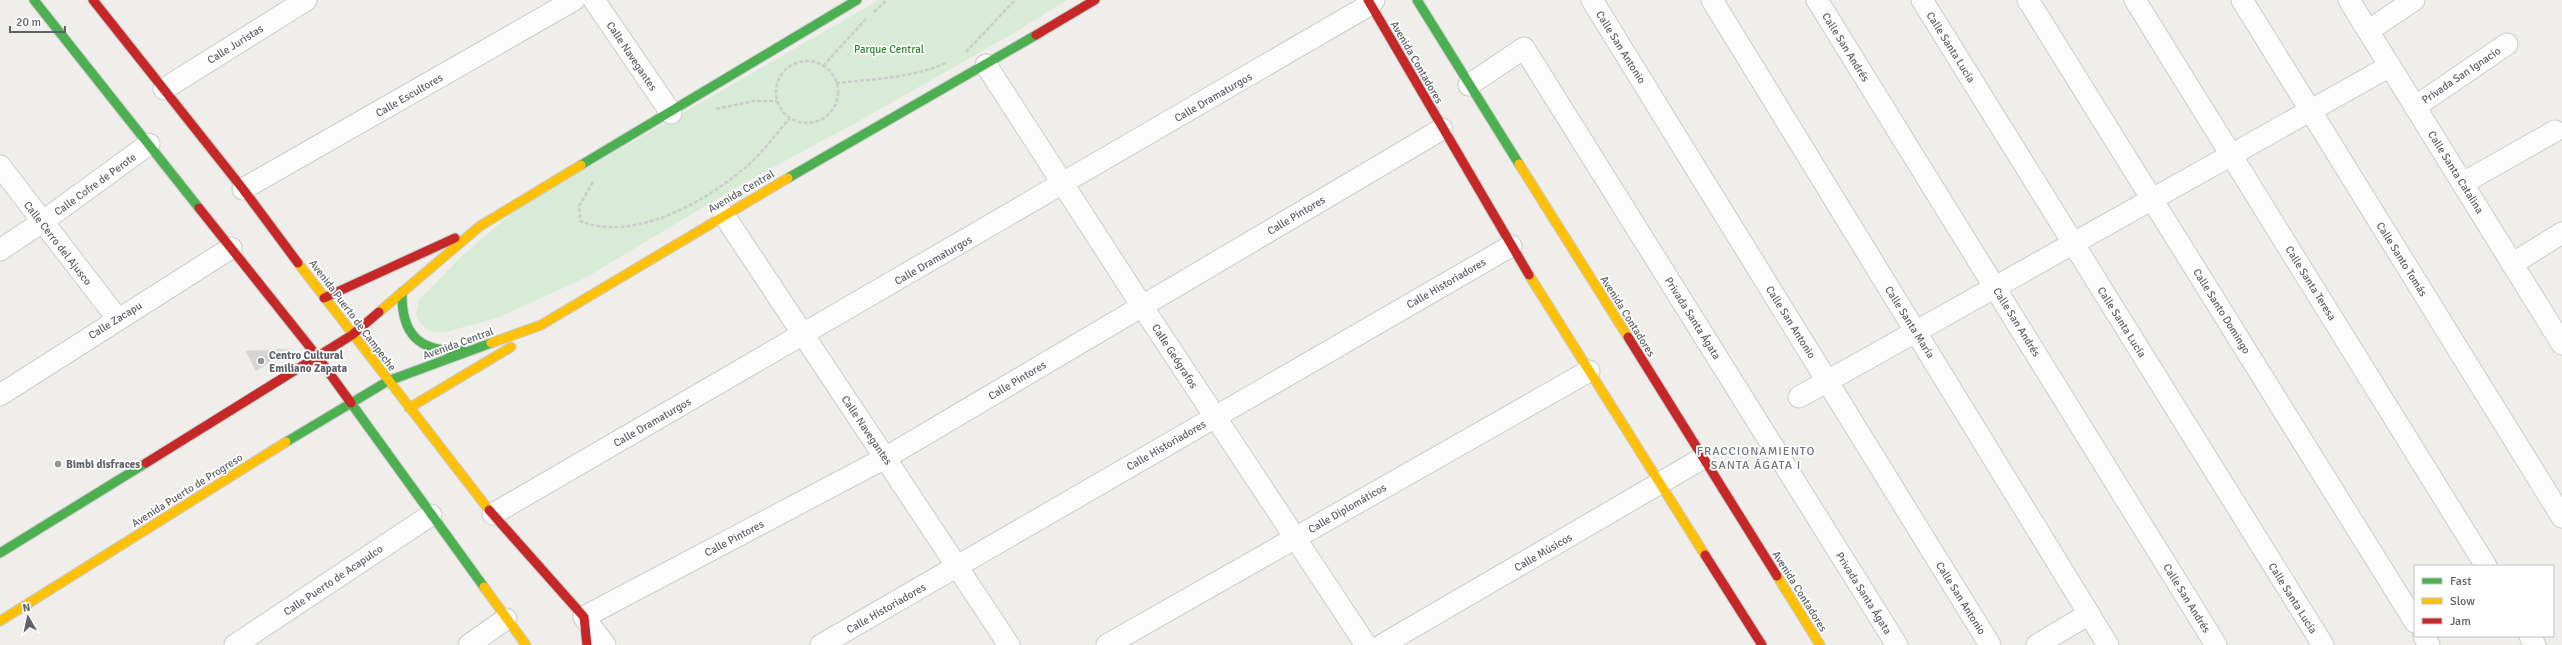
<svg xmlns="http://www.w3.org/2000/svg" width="2562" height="645" font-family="Signika,sans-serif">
	<rect width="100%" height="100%" fill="#efeeea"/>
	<!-- green -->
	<polygon fill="#d8ebd6" points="879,0 1067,0 1014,33 861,120 742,184 585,278 497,318 449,331 436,332 427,330 419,321 416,314 419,300 462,256 516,209"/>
	<!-- building -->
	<polygon fill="#d6d5d3" stroke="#deddd9" points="289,349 256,371 246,351"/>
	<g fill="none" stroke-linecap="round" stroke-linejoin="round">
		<!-- street casing -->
		<g stroke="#cbcccc" stroke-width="23">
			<g id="street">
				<polyline points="594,0 671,113"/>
				<polyline points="1592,0 1990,645"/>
				<polyline points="1712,0 2108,645"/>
				<polyline points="1817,0 2216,645"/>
				<polyline points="1922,0 2323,645"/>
				<polyline points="2028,0 2415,622"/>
				<polyline points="2135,0 2486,566"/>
				<polyline points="2242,0 2562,517"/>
				<polyline points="2349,0 2562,344"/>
				<polyline points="2368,31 2414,0"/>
				<polyline points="986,65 1142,306 1366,645"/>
				<polyline points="1469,85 1524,48 1897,645"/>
				<polyline points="164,89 306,0"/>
				<polyline points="2415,107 2507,44"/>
				<polyline points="0,166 117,318"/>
				<polyline points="2463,183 2555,131"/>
				<polyline points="243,189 574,0"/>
				<polyline points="724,215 1009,645"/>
				<polyline points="0,250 42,222 149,144"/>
				<polyline points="2512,264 2562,233"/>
				<polyline points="0,395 231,248"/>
				<polyline points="1799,397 2390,66"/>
				<polyline points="493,514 1371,4 1374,0"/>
				<polyline points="2424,636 2429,645"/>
				<polyline points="2530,636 2535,645"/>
				<polyline points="235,645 431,515"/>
				<polyline points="469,645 506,619"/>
				<polyline points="605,645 584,617 885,458 1442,129"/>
				<polyline points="821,645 1511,246"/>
				<polyline points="1107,645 1589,371"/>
				<polyline points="1382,645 1703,458"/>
				<polyline points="2037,645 2089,614"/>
			</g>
		</g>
		<!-- fast casing -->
		<g stroke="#cacacb" stroke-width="11">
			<g id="fast">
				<polyline points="34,0 199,208"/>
				<polyline points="1417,0 1519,164"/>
				<polyline points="581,165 857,0"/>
				<polyline points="788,178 1036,35"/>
				<path d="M402,292C401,334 419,353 462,350"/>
				<polyline points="351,403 484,587"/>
				<polyline points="286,442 388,381 491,343"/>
				<polyline points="0,553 146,463"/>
			</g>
		</g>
		<!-- slow casing -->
		<g stroke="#cacacb" stroke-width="11">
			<g id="slow">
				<polyline points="1519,164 1628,337"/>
				<polyline points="298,263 489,510"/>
				<polyline points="1529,275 1705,555"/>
				<polyline points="379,312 480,226 581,165"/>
				<polyline points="491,343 541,325 788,178"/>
				<polyline points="409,408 511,347"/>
				<polyline points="1777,576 1820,645"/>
				<polyline points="484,587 526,645"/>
				<polyline points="0,621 286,442"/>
			</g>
		</g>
		<!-- jam casing -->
		<g stroke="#cacacb" stroke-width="11">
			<g id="jam">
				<polyline points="93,0 243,189 298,263"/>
				<polyline points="1368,0 1529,275"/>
				<polyline points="1036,35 1095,0"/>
				<polyline points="199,208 317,356 351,403"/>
				<polyline points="324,298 455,238"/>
				<polyline points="1628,337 1777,576"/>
				<polyline points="146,463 352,335 379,312"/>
				<polyline points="489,510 584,617 587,645"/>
				<polyline points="1705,555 1762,645"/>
			</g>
		</g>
		<!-- path -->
		<g stroke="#cacfcc" stroke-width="2.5" stroke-dasharray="4 2" stroke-linecap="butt">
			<polyline points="874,12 887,0"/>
			<polyline points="966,52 1015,0"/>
			<circle cx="807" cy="92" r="31"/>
			<polyline points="823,66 866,19"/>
			<path d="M836,83C874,79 912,78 946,63"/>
			<polyline points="716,109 754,101 777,101"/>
			<path d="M593,182L579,206L580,221C634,243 707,201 747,166C763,152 776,134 790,118"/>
		</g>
		<!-- street -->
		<use href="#street" stroke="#fdfcfc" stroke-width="21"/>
		<!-- fast -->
		<use href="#fast" stroke="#4caf50" stroke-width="9"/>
		<!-- slow -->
		<use href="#slow" stroke="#ffc107" stroke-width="9"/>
		<!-- jam -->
		<use href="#jam" stroke="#c62828" stroke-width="9"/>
	</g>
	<!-- markers -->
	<g fill="#919496" stroke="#fff" stroke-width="1.5">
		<circle cx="261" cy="361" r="4"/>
		<circle cx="58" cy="464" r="4"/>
	</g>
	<g text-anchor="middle" stroke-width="3.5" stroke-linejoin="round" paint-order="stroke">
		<!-- street labels -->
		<g font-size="11" fill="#5f6368" stroke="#fff">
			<text transform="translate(235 44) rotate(-32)" y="4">Calle Juristas</text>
			<text transform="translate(1621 47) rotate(58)" y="4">Calle San Antonio</text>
			<text transform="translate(1846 47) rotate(58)" y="4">Calle San Andrés</text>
			<text transform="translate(1951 47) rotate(58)" y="4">Calle Santa Lucía</text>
			<text transform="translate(632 56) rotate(56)" y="4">Calle Navegantes</text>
			<text transform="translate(1417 62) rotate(60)" y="4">Avenida Contadores</text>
			<text transform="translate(2461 75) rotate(-34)" y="4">Privada San Ignacio</text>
			<text transform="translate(409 95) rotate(-30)" y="4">Calle Escultores</text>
			<text transform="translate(1213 97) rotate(-30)" y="4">Calle Dramaturgos</text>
			<text transform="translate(2456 172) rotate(58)" y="4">Calle Santa Catalina</text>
			<text transform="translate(95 184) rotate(-36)" y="4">Calle Cofre de Perote</text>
			<text transform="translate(741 191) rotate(-30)" y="4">Avenida Central</text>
			<text transform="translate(1296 215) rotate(-31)" y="4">Calle Pintores</text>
			<text transform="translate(58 243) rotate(52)" y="4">Calle Cerro del Ajusco</text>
			<text transform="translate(2402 259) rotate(58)" y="4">Calle Santo Tomás</text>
			<text transform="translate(933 260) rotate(-30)" y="4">Calle Dramaturgos</text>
			<text transform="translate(1446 283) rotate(-30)" y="4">Calle Historiadores</text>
			<text transform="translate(2311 283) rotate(58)" y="4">Calle Santa Teresa</text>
			<text transform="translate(2222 311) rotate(58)" y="4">Calle Santo Domingo</text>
			<text transform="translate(353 315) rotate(53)" y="4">Avenida Puerto de Campeche</text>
			<text transform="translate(1628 316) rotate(58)" y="4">Avenida Contadores</text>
			<text transform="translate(1693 318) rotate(58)" y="4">Privada Santa Ágata</text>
			<text transform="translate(115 320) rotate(-32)" y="4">Calle Zacapu</text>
			<text transform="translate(1791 322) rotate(58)" y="4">Calle San Antonio</text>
			<text transform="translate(1910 322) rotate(58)" y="4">Calle Santa María</text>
			<text transform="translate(2017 322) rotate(58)" y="4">Calle San Andrés</text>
			<text transform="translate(2122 322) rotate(58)" y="4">Calle Santa Lucía</text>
			<text transform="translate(458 343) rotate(-20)" y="4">Avenida Central</text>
			<text transform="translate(1175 356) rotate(57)" y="4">Calle Geógrafos</text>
			<text transform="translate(1017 380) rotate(-31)" y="4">Calle Pintores</text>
			<text transform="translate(652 422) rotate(-30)" y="4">Calle Dramaturgos</text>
			<text transform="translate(867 430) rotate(56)" y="4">Calle Navegantes</text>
			<text transform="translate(1166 445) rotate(-30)" y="4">Calle Historiadores</text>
			<text transform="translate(187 490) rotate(-32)" y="4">Avenida Puerto de Progreso</text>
			<text transform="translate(1347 508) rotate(-30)" y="4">Calle Diplomáticos</text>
			<text transform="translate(734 538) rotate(-28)" y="4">Calle Pintores</text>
			<text transform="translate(1543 552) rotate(-30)" y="4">Calle Músicos</text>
			<text transform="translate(333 580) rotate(-34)" y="4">Calle Puerto de Acapulco</text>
			<text transform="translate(1800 591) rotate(58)" y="4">Avenida Contadores</text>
			<text transform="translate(1864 593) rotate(58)" y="4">Privada Santa Ágata</text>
			<text transform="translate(1961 598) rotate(58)" y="4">Calle San Antonio</text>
			<text transform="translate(2187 598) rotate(58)" y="4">Calle San Andrés</text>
			<text transform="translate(2293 598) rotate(58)" y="4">Calle Santa Lucía</text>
			<text transform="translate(886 608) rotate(-30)" y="4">Calle Historiadores</text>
		</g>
		<!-- park labels -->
		<g font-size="11" fill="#348238" stroke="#fff">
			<text x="889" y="53">Parque Central</text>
		</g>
		<!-- poi labels -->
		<g font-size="11" font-weight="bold" fill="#5f6368" stroke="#fff" text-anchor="start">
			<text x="269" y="359">Centro Cultural<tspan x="269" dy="13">Emiliano Zapata</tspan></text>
			<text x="66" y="468">Bimbi disfraces</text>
		</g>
		<!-- neighbourhood labels -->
		<g font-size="12" letter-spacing="1" fill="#70757a" stroke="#fff">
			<text x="1756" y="455">FRACCIONAMIENTO<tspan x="1756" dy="14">SANTA ÁGATA I</tspan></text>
		</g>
	</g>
	<!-- legend -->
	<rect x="2414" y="565" width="140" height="72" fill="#ffffff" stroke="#bfc1c3"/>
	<rect x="2422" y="578" width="20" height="6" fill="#4caf50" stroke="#bfc1c3"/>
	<text x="2450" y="585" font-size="12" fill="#5f6368">Fast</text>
	<rect x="2422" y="598" width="20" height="6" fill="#ffc107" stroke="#bfc1c3"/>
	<text x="2450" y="605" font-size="12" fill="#5f6368">Slow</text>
	<rect x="2422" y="618" width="20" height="6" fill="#c62828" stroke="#bfc1c3"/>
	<text x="2450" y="625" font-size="12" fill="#5f6368">Jam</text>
	<!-- north arrow -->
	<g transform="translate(28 617) rotate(351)" stroke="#ffffff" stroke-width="3" paint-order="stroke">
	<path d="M0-3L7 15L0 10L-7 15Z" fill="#5f6368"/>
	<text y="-6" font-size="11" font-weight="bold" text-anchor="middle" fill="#5f6368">N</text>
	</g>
	<!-- scale -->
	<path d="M10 26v6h55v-6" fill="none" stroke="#5f6368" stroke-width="2"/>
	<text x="16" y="26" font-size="12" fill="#5f6368" stroke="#ffffff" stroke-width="3" paint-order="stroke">20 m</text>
</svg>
